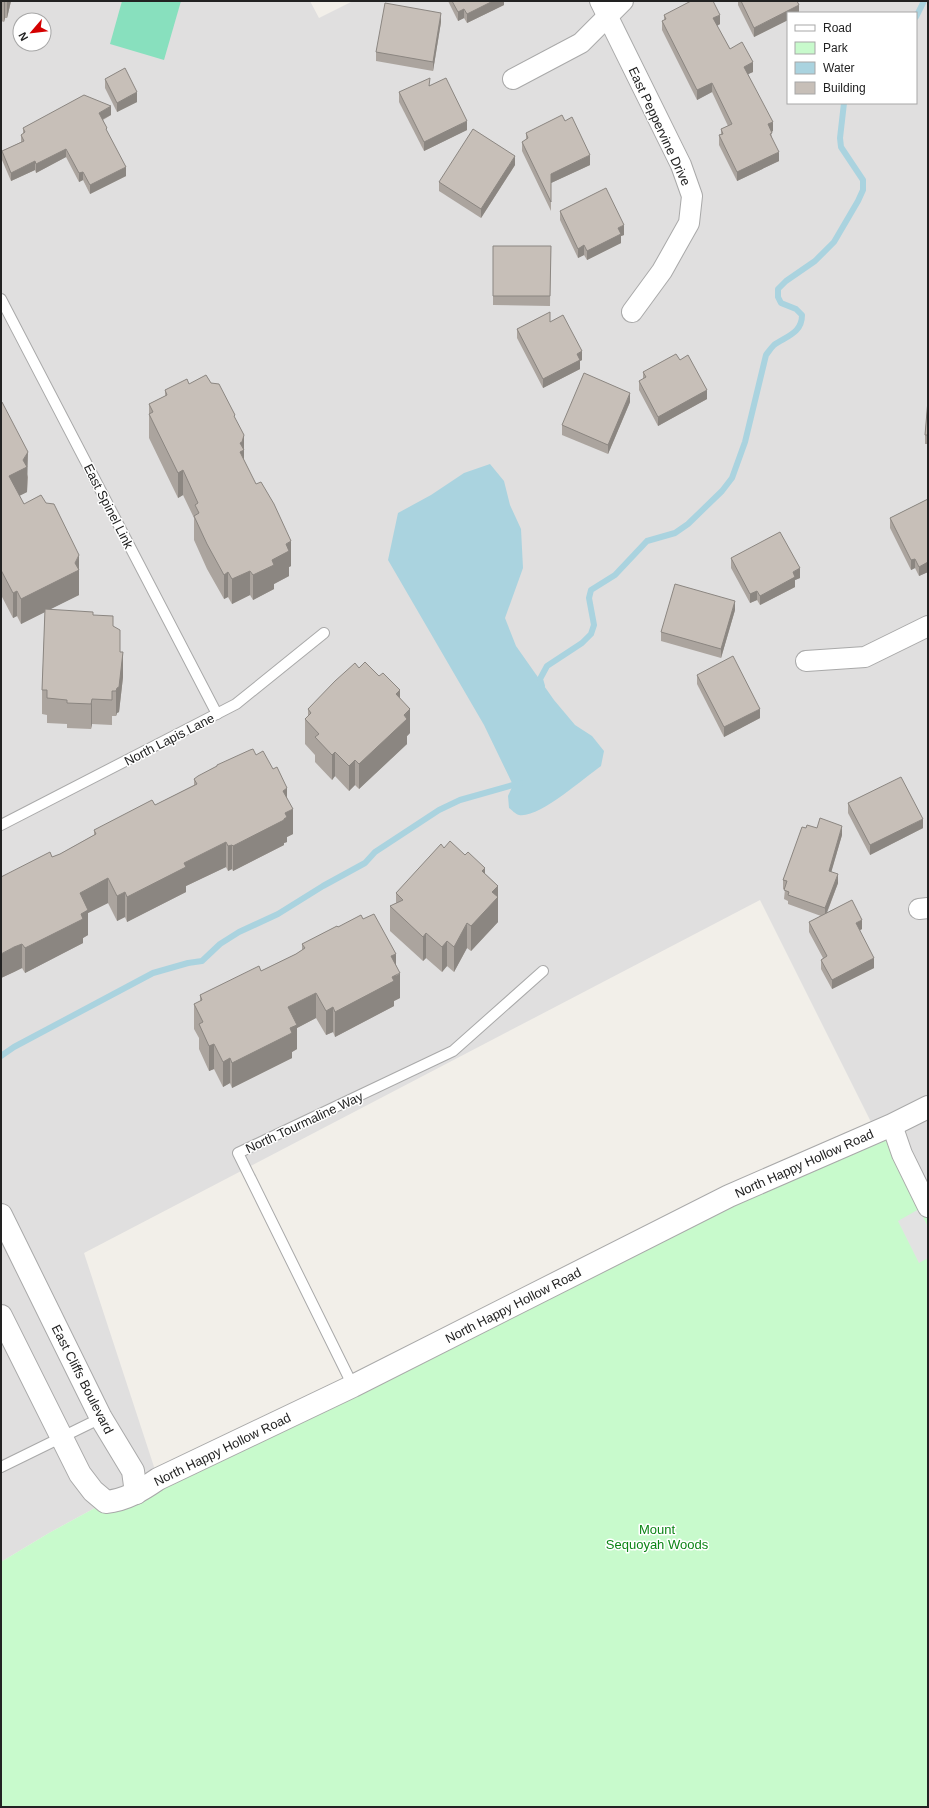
<svg xmlns="http://www.w3.org/2000/svg" width="929" height="1808" font-family="Arial,sans-serif">
	<rect width="100%" height="100%" fill="#f2efe9"/>
	<!-- residential -->
	<path fill="#e0dfdf" fill-rule="evenodd" d="M1,1H310L319,18L353,1H928V1207L876,1132L760,900L84,1253L158,1479L106,1502L49,1533L1,1562ZM788,13H916V103H788ZM20,20H44V44H20Z"/>
	<!-- park -->
	<polygon fill="#c8facc" points="892,1125 928,1207 928,1807 1,1807 1,1562 49,1533 106,1502"/>
	<!-- pitch -->
	<polygon fill="#88e0be" points="122,1 181,1 164,60 110,44"/>
	<!-- parking -->
	<polygon fill="#e2e2e2" points="919,1209 928,1227 928,1258 919,1263 898,1221"/>
	<!-- water -->
	<path fill="#aad3df" d="M490,464L504,481L510,505L521,529L523,568L505,618L516,646L554,700L575,725L592,736L604,751L601,766C584,778 538,819 519,815C515,814 512,810 509,808L508,796L513,785L484,725L388,560L398,513L431,495L464,473Z"/>
	<g fill="none" stroke-linecap="round" stroke-linejoin="round">
		<!-- stream -->
		<g stroke="#aad3df" stroke-width="6">
			<polyline points="916,17 924,1"/>
			<path d="M542,686L540,679L547,666L582,643L591,634L594,625L589,598L591,590L615,575L647,541L675,533L688,524L722,491L732,478L745,442L766,355C769,351 771,348 774,345C787,336 802,333 802,315L796,309L781,303L778,297V289L786,281L815,261L834,242L858,201L863,190V180L841,147L840,138L844,103"/>
			<polyline points="1,1056 14,1047 153,973 188,963 202,961 220,944 239,932 278,914 323,886 365,863 375,852 439,810 460,800 520,783"/>
		</g>
		<!-- service casing -->
		<g stroke="#a9a9a9" stroke-width="12">
			<g id="service">
				<polyline points="1,299 217,714"/>
				<polyline points="1,825 236,704 324,633"/>
				<polyline points="353,1386 238,1153 453,1051 543,971"/>
				<polyline points="1,1467 101,1418"/>
			</g>
		</g>
		<!-- minor casing -->
		<g stroke="#a9a9a9" stroke-width="22">
			<g id="minor">
				<polyline points="600,1 681,165 692,196 689,223 662,271 632,312"/>
				<polyline points="513,79 581,43 623,1"/>
				<polyline points="806,661 865,657 928,626"/>
				<polyline points="919,909 928,908"/>
				<polyline points="892,1125 902,1154 928,1207"/>
			</g>
		</g>
		<!-- tertiary casing -->
		<g stroke="#a9a9a9" stroke-width="24">
			<g id="tertiary">
				<polyline points="1,1215 101,1418 133,1471 136,1493"/>
				<path d="M1,1316L80,1474L93,1491L106,1502C126,1500 142,1490 158,1479L353,1386L729,1196L892,1125L928,1107"/>
			</g>
		</g>
		<!-- service -->
		<use href="#service" stroke="#fff" stroke-width="10"/>
		<!-- minor -->
		<use href="#minor" stroke="#fff" stroke-width="20"/>
		<!-- tertiary -->
		<use href="#tertiary" stroke="#fff" stroke-width="22"/>
	</g>
	<!-- wall -->
	<g fill="#aba49e">
		<polygon points="1,1 11,1 7,18 5,18 4,22 1,21"/>
		<polygon points="448,1 504,1 504,5 467,23 464,18 458,21"/>
		<polygon points="738,1 797,1 799,13 788,13 788,20 754,37 738,5"/>
		<polygon points="664,15 720,24 717,26 730,49 753,72 748,74 773,131 771,132 772,138 779,161 737,181 719,145 719,135 721,134 721,129 728,126 712,92 697,100 662,30 662,21 664,20"/>
		<polygon points="441,22 433,71 376,61 376,52"/>
		<polygon points="105,79 137,102 117,112 105,88"/>
		<polygon points="430,85 467,130 424,151 399,102 399,92"/>
		<polygon points="111,115 103,120 107,132 126,176 90,194 83,180 79,182 66,157 36,173 35,170 11,181 2,160 2,151 21,142 21,135 23,134 23,128"/>
		<polygon points="526,133 590,165 551,183 551,211 522,151 522,142 526,140"/>
		<polygon points="515,165 481,218 439,191 439,182"/>
		<polygon points="560,211 624,235 621,236 621,243 587,260 584,255 578,258 560,220"/>
		<polygon points="493,246 551,246 550,306 493,305"/>
		<polygon points="550,322 582,360 580,361 580,369 543,388 517,338 517,329"/>
		<polygon points="680,360 707,399 658,426 639,390 639,381 643,379 643,372"/>
		<polygon points="211,383 235,418 244,460 291,566 289,567 289,576 274,584 274,589 253,600 250,595 232,604 228,597 224,599 207,569 194,540 194,518 183,495 178,498 149,438 149,404 165,396 165,390 189,384"/>
		<polygon points="928,400 928,444 925,444 925,435"/>
		<polygon points="1,401 28,477 27,492 19,496 24,504 79,580 79,595 50,609 93,615 113,626 120,652 123,677 119,712 117,713 116,716 112,716 112,725 92,724 91,729 67,728 67,724 47,723 47,715 42,714 42,690 45,612 21,624 17,616 13,618 1,595"/>
		<polygon points="630,402 608,454 562,435 562,425"/>
		<polygon points="928,499 928,572 919,576 915,568 911,570 890,528 890,518"/>
		<polygon points="731,558 800,578 795,580 795,587 760,605 757,600 750,603 731,568"/>
		<polygon points="735,610 721,658 661,641 661,632"/>
		<polygon points="359,668 400,698 410,733 407,736 407,744 359,789 355,785 349,791 335,776 332,780 315,762 315,755 305,744 305,719 308,716 308,709"/>
		<polygon points="697,675 760,718 724,737 697,684"/>
		<polygon points="256,755 287,798 293,834 287,837 287,842 284,843 284,845 233,871 232,869 228,871 226,867 186,886 186,892 127,922 125,917 117,921 108,903 88,913 88,935 83,938 83,943 25,973 22,968 14,972 1,978 52,857 60,854 94,835 94,830 155,805 194,785 194,779 217,766 217,765"/>
		<polygon points="848,803 923,828 870,855 848,813"/>
		<polygon points="806,828 817,828 842,835 831,872 838,883 827,913 862,929 859,931 874,968 832,989 821,969 821,960 823,958 809,932 809,922 821,916 788,904 788,901 784,899 785,889 783,889 783,880"/>
		<polygon points="444,848 485,874 498,886 498,922 471,951 467,948 454,972 447,966 442,972 426,958 423,961 390,931 390,906 396,903 396,893"/>
		<polygon points="363,919 396,964 400,998 394,1001 394,1006 335,1037 333,1032 326,1035 316,1018 297,1028 297,1049 292,1052 292,1058 232,1088 230,1083 223,1087 214,1069 209,1071 199,1049 199,1038 194,1029 194,1004 200,1001 200,995 261,971 296,954 302,950 302,944 338,927"/>
	</g>
	<!-- shaded-wall -->
	<g fill="#8b8681">
		<polygon points="4,1 5,1 5,18 4,22"/>
		<polygon points="7,1 11,1 7,18"/>
		<polygon points="493,1 504,1 504,5 467,23 467,14"/>
		<polygon points="799,5 799,13 788,13 788,20 754,37 754,28"/>
		<polygon points="464,9 464,18 458,21 458,12"/>
		<polygon points="441,13 441,22 433,71 433,62"/>
		<polygon points="720,15 720,24 713,28 713,18"/>
		<polygon points="753,62 753,72 744,76 744,67"/>
		<polygon points="712,83 712,92 697,100 697,90"/>
		<polygon points="137,92 137,102 117,112 117,103"/>
		<polygon points="111,106 111,115 99,121 99,113"/>
		<polygon points="467,121 467,130 424,151 424,142"/>
		<polygon points="773,122 773,131 768,134 768,124"/>
		<polygon points="66,149 66,157 36,173 36,164"/>
		<polygon points="779,152 779,161 737,181 737,172"/>
		<polygon points="590,155 590,165 551,183 551,211 551,174"/>
		<polygon points="515,156 515,165 481,218 481,209"/>
		<polygon points="35,161 35,170 11,181 11,173"/>
		<polygon points="126,167 126,176 90,194 90,185"/>
		<polygon points="83,172 83,180 79,182 79,173"/>
		<polygon points="624,225 624,235 621,236 621,243 587,260 587,251 618,228"/>
		<polygon points="584,245 584,255 578,258 578,249"/>
		<polygon points="582,351 582,360 580,361 580,369 543,388 543,379 577,354"/>
		<polygon points="707,390 707,399 658,426 658,417"/>
		<polygon points="630,393 630,402 608,454 608,445"/>
		<polygon points="244,435 244,461 240,452 240,443"/>
		<polygon points="28,452 27,492 9,501 9,476 23,460"/>
		<polygon points="183,470 183,495 178,498 178,473"/>
		<polygon points="291,541 291,566 289,567 289,576 274,584 274,589 253,600 253,575 272,560 286,544"/>
		<polygon points="79,555 79,595 21,624 21,599 75,563"/>
		<polygon points="915,559 915,568 911,570 911,560"/>
		<polygon points="928,562 928,572 919,576 919,567"/>
		<polygon points="800,568 800,578 795,580 795,587 760,605 760,596 793,572"/>
		<polygon points="250,571 250,595 232,604 232,579"/>
		<polygon points="228,572 228,597 224,599 224,575"/>
		<polygon points="17,591 17,616 13,618 13,593"/>
		<polygon points="757,591 757,600 750,603 750,594"/>
		<polygon points="735,601 735,610 721,658 721,649"/>
		<polygon points="123,652 123,677 119,712 117,713 116,716 116,691"/>
		<polygon points="400,690 400,715 396,694"/>
		<polygon points="92,699 92,724 91,729 91,704"/>
		<polygon points="410,709 410,733 407,736 407,744 359,789 359,764"/>
		<polygon points="760,709 760,718 724,737 724,727"/>
		<polygon points="335,752 335,776 332,780 332,755"/>
		<polygon points="355,760 355,785 349,791 349,766"/>
		<polygon points="287,788 287,812 293,809 293,834 287,837 287,842 284,843 284,845 233,871 233,846 283,791"/>
		<polygon points="923,819 923,828 870,855 870,845"/>
		<polygon points="842,826 842,835 829,880 829,871"/>
		<polygon points="226,842 226,867 186,886 186,892 127,922 127,897 184,863"/>
		<polygon points="232,845 232,869 228,871 228,846"/>
		<polygon points="485,868 485,893 482,871"/>
		<polygon points="838,874 838,883 825,917 825,908"/>
		<polygon points="108,878 108,903 88,913 88,935 83,938 83,943 25,973 25,948 80,893"/>
		<polygon points="498,886 498,922 471,951 471,926 492,892"/>
		<polygon points="125,892 125,917 117,921 117,896"/>
		<polygon points="862,920 862,929 856,932 856,923"/>
		<polygon points="467,923 467,948 454,972 454,947"/>
		<polygon points="426,933 426,958 423,961 423,937"/>
		<polygon points="447,941 447,966 442,972 442,947"/>
		<polygon points="22,944 22,968 14,972 1,978 1,954 14,947"/>
		<polygon points="396,954 396,976 400,973 400,998 394,1001 394,1006 335,1037 335,1012 391,956"/>
		<polygon points="874,958 874,968 832,989 832,980"/>
		<polygon points="316,993 316,1018 297,1028 297,1049 292,1052 292,1058 232,1088 232,1063 288,1007"/>
		<polygon points="333,1007 333,1032 326,1035 326,1011"/>
		<polygon points="214,1044 214,1069 209,1071 209,1046"/>
		<polygon points="230,1058 230,1083 223,1087 223,1062"/>
	</g>
	<!-- building -->
	<g fill="#c7bfb8" stroke="#8b8681">
		<polygon points="452,1 493,1 467,14 464,9 458,12"/>
		<polygon points="691,1 713,1 720,15 713,18 730,49 742,42 753,62 744,67 773,122 768,124 772,133 770,134 779,152 737,172 719,135 723,134 721,129 732,124 712,83 697,90 662,21 666,19 664,15"/>
		<polygon points="741,1 797,1 799,5 754,28"/>
		<polygon points="385,3 441,13 433,62 376,52"/>
		<polygon points="125,68 137,92 117,103 105,79"/>
		<polygon points="430,78 429,86 446,78 467,121 424,142 399,92"/>
		<polygon points="84,95 111,106 99,113 107,128 106,129 126,167 90,185 83,172 79,173 66,149 36,164 35,161 11,173 2,151 24,141 21,135 25,132 23,128"/>
		<polygon points="562,115 565,121 572,117 590,155 551,174 551,202 522,142 528,138 526,133"/>
		<polygon points="473,129 515,156 481,209 439,182"/>
		<polygon points="606,188 624,225 618,228 621,234 587,251 584,245 578,249 560,211"/>
		<polygon points="493,246 551,246 550,296 493,296"/>
		<polygon points="550,312 550,322 563,315 582,351 577,354 580,360 543,379 517,329"/>
		<polygon points="676,354 680,360 688,355 707,390 658,417 639,381 646,377 643,372"/>
		<polygon points="584,373 630,393 608,445 562,425"/>
		<polygon points="206,375 211,383 219,384 235,415 234,416 244,435 242,442 240,443 244,450 240,452 256,484 261,482 274,504 291,541 286,544 289,551 272,560 274,565 253,575 250,571 232,579 228,572 224,575 207,544 194,516 199,513 195,505 198,503 183,470 178,473 149,414 153,412 149,404 167,395 165,390 187,379 189,384"/>
		<polygon points="928,400 928,435 925,435"/>
		<polygon points="1,401 2,402 28,452 23,460 27,467 9,476 24,504 41,495 46,503 54,504 79,555 75,563 79,570 21,599 17,591 13,593 1,570 1,516 2,515 1,514"/>
		<polygon points="928,499 928,562 919,567 915,559 911,560 890,518"/>
		<polygon points="780,532 800,568 793,572 795,577 760,596 757,591 750,594 731,558"/>
		<polygon points="675,584 735,601 721,649 661,632"/>
		<polygon points="45,609 93,612 93,615 113,616 113,626 120,630 120,652 123,652 119,687 117,688 116,691 112,691 112,700 92,699 91,704 67,703 67,700 47,698 47,690 42,690"/>
		<polygon points="733,656 760,709 724,727 697,675"/>
		<polygon points="365,662 379,676 383,673 400,690 396,694 410,709 404,715 407,719 359,764 355,760 349,766 335,752 332,755 315,737 319,734 305,719 311,713 308,709 335,681 355,663 359,668"/>
		<polygon points="253,749 256,755 263,751 273,769 277,767 287,788 283,791 293,809 285,813 287,817 284,819 284,820 233,846 232,845 228,846 226,842 184,863 186,867 127,897 125,892 117,896 108,878 80,893 88,910 81,914 83,919 25,948 22,944 14,947 1,954 1,877 50,852 52,857 60,854 96,834 94,830 152,800 155,805 197,784 194,779 198,776 217,766 217,765 250,750"/>
		<polygon points="901,777 923,819 870,845 848,803"/>
		<polygon points="820,818 842,826 829,871 838,874 825,908 788,895 789,892 784,890 787,881 783,880 802,827 806,828 807,825 817,828"/>
		<polygon points="450,841 465,855 468,852 485,868 482,871 498,886 492,892 498,897 471,926 467,923 454,947 447,941 442,947 426,933 423,937 390,906 403,900 396,893 441,844 444,848"/>
		<polygon points="852,900 862,920 856,923 874,958 832,980 821,960 827,956 809,922"/>
		<polygon points="374,914 396,954 391,956 400,973 392,977 394,981 335,1012 333,1007 326,1011 316,993 288,1007 297,1025 290,1028 292,1033 232,1063 230,1058 223,1062 214,1044 209,1046 199,1024 203,1022 194,1004 202,1000 200,995 259,966 261,971 296,954 305,948 302,944 337,926 338,927 361,915 363,919"/>
	</g>
	<g text-anchor="middle" stroke-width="3" stroke-linejoin="round" paint-order="stroke">
		<!-- street labels -->
		<g font-size="13" fill="#222" stroke="#fff">
			<text transform="translate(660 126) rotate(65)" y="5">East Peppervine Drive</text>
			<text transform="translate(109 506) rotate(63)" y="5">East Spinel Link</text>
			<text transform="translate(169 739) rotate(-27)" y="5">North Lapis Lane</text>
			<text transform="translate(304 1122) rotate(-25)" y="5">North Tourmaline Way</text>
			<text transform="translate(804 1163) rotate(-24)" y="5">North Happy Hollow Road</text>
			<text transform="translate(513 1305) rotate(-27)" y="5">North Happy Hollow Road</text>
			<text transform="translate(83 1379) rotate(63)" y="5">East Cliffs Boulevard</text>
			<text transform="translate(222 1449) rotate(-26)" y="5">North Happy Hollow Road</text>
		</g>
		<!-- park labels -->
		<g font-size="13" fill="#0c8416" stroke="#fff">
			<text x="657" y="1534">Mount<tspan x="657" dy="15">Sequoyah Woods</tspan></text>
		</g>
	</g>
	<!-- border -->
	<rect width="929" height="1808" fill="none" stroke="#222222" stroke-width="4"/>
	<!-- legend -->
	<rect x="787" y="12" width="130" height="92" fill="#ffffff" stroke="#a7a7a7"/>
	<rect x="795" y="25" width="20" height="6" fill="#ffffff" stroke="#a7a7a7"/>
	<text x="823" y="32" font-size="12" fill="#222222">Road</text>
	<rect x="795" y="42" width="20" height="12" fill="#c8facc" stroke="#a7a7a7"/>
	<text x="823" y="52" font-size="12" fill="#222222">Park</text>
	<rect x="795" y="62" width="20" height="12" fill="#aad3df" stroke="#a7a7a7"/>
	<text x="823" y="72" font-size="12" fill="#222222">Water</text>
	<rect x="795" y="82" width="20" height="12" fill="#c7bfb8" stroke="#a7a7a7"/>
	<text x="823" y="92" font-size="12" fill="#222222">Building</text>
	<!-- north arrow -->
	<g transform="translate(32 32) rotate(242)"><circle r="19" fill="#ffffff" stroke="#a7a7a7"/>
	<path d="M0-3L7 15L0 10L-7 15Z" fill="#d40000"/>
	<text y="-6" font-size="11" font-weight="bold" text-anchor="middle" fill="#222222">N</text>
	</g>
</svg>
